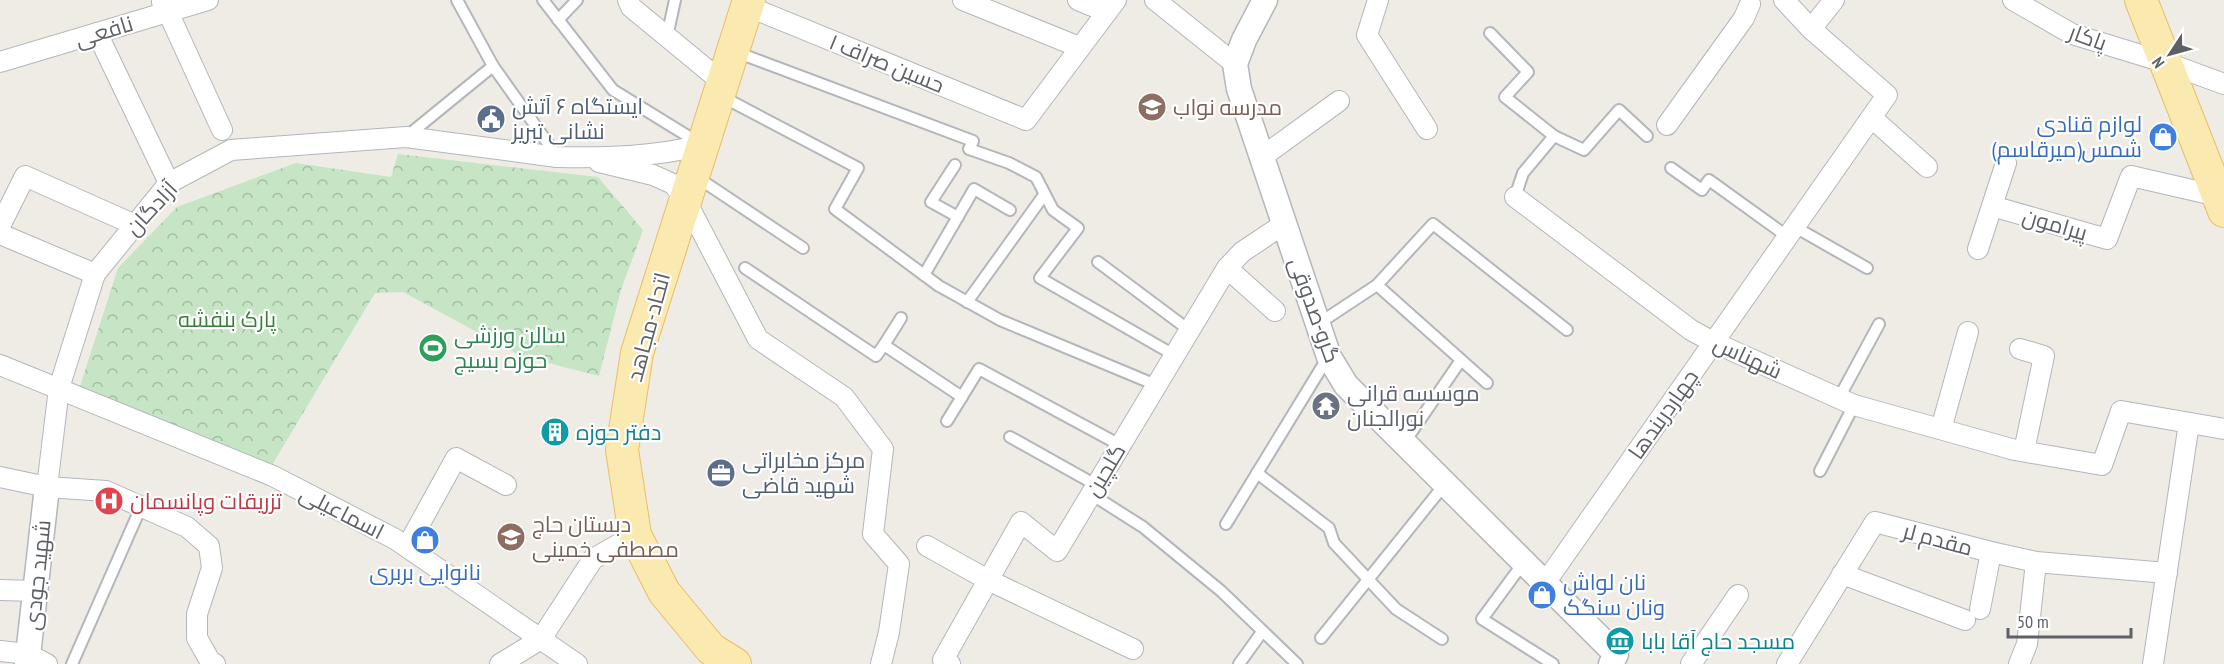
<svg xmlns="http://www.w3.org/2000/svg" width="2224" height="664" font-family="'PT Sans Narrow',Cairo,sans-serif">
	<defs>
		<pattern id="park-crowns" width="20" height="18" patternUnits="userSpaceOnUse" patternTransform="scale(1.5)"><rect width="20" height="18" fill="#c6e5c4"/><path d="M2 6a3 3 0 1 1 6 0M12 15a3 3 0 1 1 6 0" fill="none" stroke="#a4bda3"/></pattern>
	</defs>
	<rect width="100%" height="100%" fill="#efece6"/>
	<!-- park -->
	<polygon fill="url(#park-crowns)" points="398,154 598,177 643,230 621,290 599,376 521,356 403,292 375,293 272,465 80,386 118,268 177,207 296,163 391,177"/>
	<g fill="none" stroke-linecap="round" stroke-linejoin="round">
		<!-- service casing -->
		<g stroke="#b3b6ba" stroke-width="14">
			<g id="service">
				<polyline points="457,0 493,66 557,156"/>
				<polyline points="543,0 613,90 699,143"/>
				<polyline points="558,20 577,0"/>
				<polyline points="1490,33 1528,72 1505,97 1554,136 1523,173 1515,197"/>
				<polyline points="667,37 675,0"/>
				<polyline points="736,52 973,141 969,149 1009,163 1036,177 1053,210 1078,228 1040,278 1174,355"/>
				<polyline points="721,96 858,168 835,209 939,286 1000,320 1156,385"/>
				<polyline points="1554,136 1584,150 1619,110 1647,136"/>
				<polyline points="406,137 493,66"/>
				<polyline points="955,165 931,202 958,217"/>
				<polyline points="1671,168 1702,190 1709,180 1788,237"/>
				<polyline points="695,176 803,248"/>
				<polyline points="1795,227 1867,268"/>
				<polyline points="1098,262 1189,330"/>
				<polyline points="745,268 876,356 884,345"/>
				<polyline points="924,275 974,189 1010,210"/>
				<polyline points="1377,285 1487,383"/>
				<polyline points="967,302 1044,195"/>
				<polyline points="901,318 884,345 962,397"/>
				<polyline points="1318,324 1377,285 1433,224 1567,330"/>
				<polyline points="1839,398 1879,324"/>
				<polyline points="947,421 979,369 1120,445"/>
				<polyline points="1010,437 1096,485"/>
				<polyline points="1404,443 1461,360"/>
				<polyline points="1820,471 1854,405"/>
				<polyline points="1257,473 1329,528 1334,543 1396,609 1442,639"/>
				<polyline points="1091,494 1143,527 1221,591 1297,664"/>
				<polyline points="1226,524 1328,357"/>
				<polyline points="1524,562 1482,619 1553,664"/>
				<polyline points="1321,638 1445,484"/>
				<polyline points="72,664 141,507"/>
				<polyline points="1239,664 1262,632"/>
			</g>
		</g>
		<!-- minor casing -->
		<g stroke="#b3b6ba" stroke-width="22">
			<g id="minor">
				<polyline points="628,0 631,7 722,82"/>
				<polyline points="963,0 1079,47"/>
				<polyline points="1078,0 1107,12"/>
				<polyline points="1155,0 1235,64"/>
				<polyline points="1378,0 1367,35 1427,129"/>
				<polyline points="2013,0 2072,34 2167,63 2224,84"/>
				<polyline points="162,2 168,12 222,130"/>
				<polyline points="747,6 1026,120 1116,0"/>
				<polyline points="1811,29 1834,0"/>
				<polyline points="97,33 169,183"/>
				<polyline points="0,62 208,0"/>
				<polyline points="1872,118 1927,167"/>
				<polyline points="1667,125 1744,18 1750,4"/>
				<polyline points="1262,157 1339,101"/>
				<polyline points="599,162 653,175 673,184 685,199 758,339 844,397 883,449 873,534 899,564 889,632 881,664"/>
				<polyline points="2006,163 1992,206 2107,239 2131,176 2218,196"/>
				<polyline points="1515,197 1691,330 1713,342 1854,405 2015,450 2102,465 2121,411 2224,429"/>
				<polyline points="0,226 25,176 135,225"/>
				<polyline points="0,234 95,274"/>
				<polyline points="1978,249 1992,206"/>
				<polyline points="1227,268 1275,311"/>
				<polyline points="2020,349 2044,356 2024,451"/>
				<polyline points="0,365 273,476 395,539 577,664"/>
				<polyline points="1941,429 1968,332"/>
				<polyline points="0,477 47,487 106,491 187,527 209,546 212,568 197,614 197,638 210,661 215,664"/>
				<path d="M47,487L59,388L95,274L169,183L231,150L406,137L557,157C605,158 655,157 702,145"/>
				<polyline points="927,546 988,580 1133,649"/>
				<polyline points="407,547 456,458 506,485"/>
				<polyline points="1842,574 1965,620"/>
				<polyline points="1545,583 1887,95 1811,29 1784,0"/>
				<polyline points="0,590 35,591"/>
				<polyline points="1980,609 1991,552"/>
				<polyline points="0,651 28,654 47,664"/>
				<polyline points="500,664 541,639 593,559 635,535"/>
				<polyline points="950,664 943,660 1021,522 1057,551 1227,268 1242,252 1284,224"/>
				<polyline points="1691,664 1738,595"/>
				<polyline points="1787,664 1875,522 1991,552 2036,562 2167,573"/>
				<polyline points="2019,664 2027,644 2036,562"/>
				<polyline points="2153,664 2189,423"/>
			</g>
		</g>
		<!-- tertiary casing -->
		<g stroke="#b3b6ba" stroke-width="27">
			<g id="tertiary">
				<polyline points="1265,0 1244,40 1235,64 1239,89 1329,357 1346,385 1616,654 1611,664"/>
				<polyline points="27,664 47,487"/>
			</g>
		</g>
		<!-- primary casing -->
		<g stroke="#e9bd65" stroke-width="34">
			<g id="primary">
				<polyline points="2141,0 2224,211"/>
				<polyline points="735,664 711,649 664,592 635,535 622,450 637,353 749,0"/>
			</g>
		</g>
		<!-- service -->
		<use href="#service" stroke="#fff" stroke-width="10"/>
		<!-- minor -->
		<use href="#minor" stroke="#fff" stroke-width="20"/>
		<!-- tertiary -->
		<use href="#tertiary" stroke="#fff" stroke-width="24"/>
		<!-- primary -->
		<use href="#primary" stroke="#faeab0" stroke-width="32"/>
	</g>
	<!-- icons -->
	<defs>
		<g id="school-disc" transform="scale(1.5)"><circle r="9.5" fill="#8d6e63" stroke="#fff"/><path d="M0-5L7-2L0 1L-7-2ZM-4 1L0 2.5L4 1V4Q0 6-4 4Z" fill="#fff"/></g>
		<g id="civic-disc" transform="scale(1.5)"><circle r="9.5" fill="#5c6f8a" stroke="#fff"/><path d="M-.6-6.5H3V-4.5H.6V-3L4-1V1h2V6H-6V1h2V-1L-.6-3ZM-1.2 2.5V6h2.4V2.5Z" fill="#fff"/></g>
		<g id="shop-disc" transform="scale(1.5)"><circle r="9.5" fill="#3f7fe0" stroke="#fff"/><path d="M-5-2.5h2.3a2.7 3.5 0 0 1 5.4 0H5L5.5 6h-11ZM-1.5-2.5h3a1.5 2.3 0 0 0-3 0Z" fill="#fff"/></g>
		<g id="stadium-disc" transform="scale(1.5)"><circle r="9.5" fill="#2e9e5b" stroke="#fff"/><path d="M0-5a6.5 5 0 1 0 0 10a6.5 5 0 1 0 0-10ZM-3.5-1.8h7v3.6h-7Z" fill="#fff"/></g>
		<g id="temple-disc" transform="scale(1.5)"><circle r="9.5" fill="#6b7280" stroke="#fff"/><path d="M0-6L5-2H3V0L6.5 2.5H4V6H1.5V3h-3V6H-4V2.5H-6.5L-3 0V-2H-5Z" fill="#fff"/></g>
		<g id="building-disc" transform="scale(1.5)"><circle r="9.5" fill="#0f9aa8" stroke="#fff"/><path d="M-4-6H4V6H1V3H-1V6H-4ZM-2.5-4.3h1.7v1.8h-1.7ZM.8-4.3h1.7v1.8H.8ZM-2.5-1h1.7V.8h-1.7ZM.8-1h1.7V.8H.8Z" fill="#fff"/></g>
		<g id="office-disc" transform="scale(1.5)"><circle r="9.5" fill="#5c6f8a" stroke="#fff"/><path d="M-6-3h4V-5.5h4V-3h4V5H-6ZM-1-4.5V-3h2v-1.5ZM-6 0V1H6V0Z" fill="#fff"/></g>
		<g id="hospital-disc" transform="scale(1.5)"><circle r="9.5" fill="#e0444e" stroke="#fff"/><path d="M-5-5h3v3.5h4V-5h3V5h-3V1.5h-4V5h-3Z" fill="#fff"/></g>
		<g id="museum-disc" transform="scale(1.5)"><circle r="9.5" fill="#0f9aa8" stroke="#fff"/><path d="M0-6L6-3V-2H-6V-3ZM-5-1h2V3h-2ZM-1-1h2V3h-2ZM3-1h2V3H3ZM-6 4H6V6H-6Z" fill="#fff"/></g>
	</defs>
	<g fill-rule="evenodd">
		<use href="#school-disc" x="1152" y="107"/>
		<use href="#civic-disc" x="491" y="119"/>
		<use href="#shop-disc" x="2163" y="137"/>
		<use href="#stadium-disc" x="433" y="348"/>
		<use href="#temple-disc" x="1326" y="406"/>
		<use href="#building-disc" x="555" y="432"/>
		<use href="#office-disc" x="721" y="473"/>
		<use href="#hospital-disc" x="109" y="501"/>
		<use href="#school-disc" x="511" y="537"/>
		<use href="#shop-disc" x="425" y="540"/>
		<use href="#shop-disc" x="1542" y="595"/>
		<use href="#museum-disc" x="1620" y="641"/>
	</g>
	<g text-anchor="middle" stroke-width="4.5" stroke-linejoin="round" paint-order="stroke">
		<!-- street labels -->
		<g font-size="22" fill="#5d6165" stroke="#fff">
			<text transform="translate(104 31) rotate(-17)" y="8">نافعی</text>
			<text transform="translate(2088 37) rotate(20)" y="8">پاکار</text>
			<text transform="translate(887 63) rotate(22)" y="8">حسین صراف ۱</text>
			<text transform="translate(151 208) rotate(-47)" y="8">آزادگان</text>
			<text transform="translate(2055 224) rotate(16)" y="8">پیرامون</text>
			<text transform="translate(1315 310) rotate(70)" y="8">گرو-صدوقی</text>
			<text transform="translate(648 327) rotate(-75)" y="8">اتحاد-مجاهد</text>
			<text transform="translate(1748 357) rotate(25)" y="8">شهناس</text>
			<text transform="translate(1663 414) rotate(-55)" y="8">چهاردربندها</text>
			<text transform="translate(1105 470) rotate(-59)" y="8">گلچین</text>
			<text transform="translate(342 512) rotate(27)" y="8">اسماعیلی</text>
			<text transform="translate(1938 539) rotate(15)" y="8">مقدم لر</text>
			<text transform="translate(37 575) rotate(-84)" y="8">شهید جودی</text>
		</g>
		<!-- service labels -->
		<g font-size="22" fill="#4e5e75" stroke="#fff" text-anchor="start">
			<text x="512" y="114">ایستگاه ۶ آتش<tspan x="512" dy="25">نشانی تبریز</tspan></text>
			<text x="742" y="468">مرکز مخابراتی<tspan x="742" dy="25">شهید قاضی</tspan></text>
		</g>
		<!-- education labels -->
		<g font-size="22" fill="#785e54" stroke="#fff" text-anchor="start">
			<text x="1173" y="115">مدرسه نواب</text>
			<text x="532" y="532">دبستان حاج<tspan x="532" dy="25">مصطفی خمینی</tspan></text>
		</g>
		<!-- shop labels -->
		<g font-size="22" fill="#366cbe" stroke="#fff" text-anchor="end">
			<text x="2142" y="132">لوازم قنادی<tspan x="2142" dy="25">شمس(میرقاسم)</tspan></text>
			<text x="425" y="580" text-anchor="middle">نانوایی بربری</text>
			<text x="1563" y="590" text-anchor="start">نان لواش<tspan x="1563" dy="25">ونان سنگک</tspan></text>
		</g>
		<!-- park labels -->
		<g font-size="22" fill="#3a803a" stroke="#fff">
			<text x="227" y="327">پارک بنفشه</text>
		</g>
		<!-- leisure labels -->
		<g font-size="22" fill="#27864d" stroke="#fff" text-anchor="start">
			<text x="454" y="343">سالن ورزشی<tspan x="454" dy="25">حوزه بسیج</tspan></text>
		</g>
		<!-- worship labels -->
		<g font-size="22" fill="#5b616d" stroke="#fff" text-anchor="start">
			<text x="1347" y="401">موسسه قرانی<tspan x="1347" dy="25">نورالجنان</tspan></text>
		</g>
		<!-- culture labels -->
		<g font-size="22" fill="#0d838f" stroke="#fff" text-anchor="start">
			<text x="576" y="440">دفتر حوزه</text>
			<text x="1641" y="649">مسجد حاج آقا بابا</text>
		</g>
		<!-- health labels -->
		<g font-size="22" fill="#be3a42" stroke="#fff" text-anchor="start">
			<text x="130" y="509">تزریقات وپانسمان</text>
		</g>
	</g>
	<!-- north arrow -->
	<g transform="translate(2170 54) rotate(234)" stroke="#ffffff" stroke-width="4.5" paint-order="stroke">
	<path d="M0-4.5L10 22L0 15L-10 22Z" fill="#5d6165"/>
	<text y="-9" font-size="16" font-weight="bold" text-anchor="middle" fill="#5d6165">N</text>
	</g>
	<!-- scale -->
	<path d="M2008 628v9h123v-9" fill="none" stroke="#5d6165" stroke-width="3"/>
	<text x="2017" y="628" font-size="18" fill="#5d6165" stroke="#ffffff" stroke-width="4.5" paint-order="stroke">50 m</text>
</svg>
